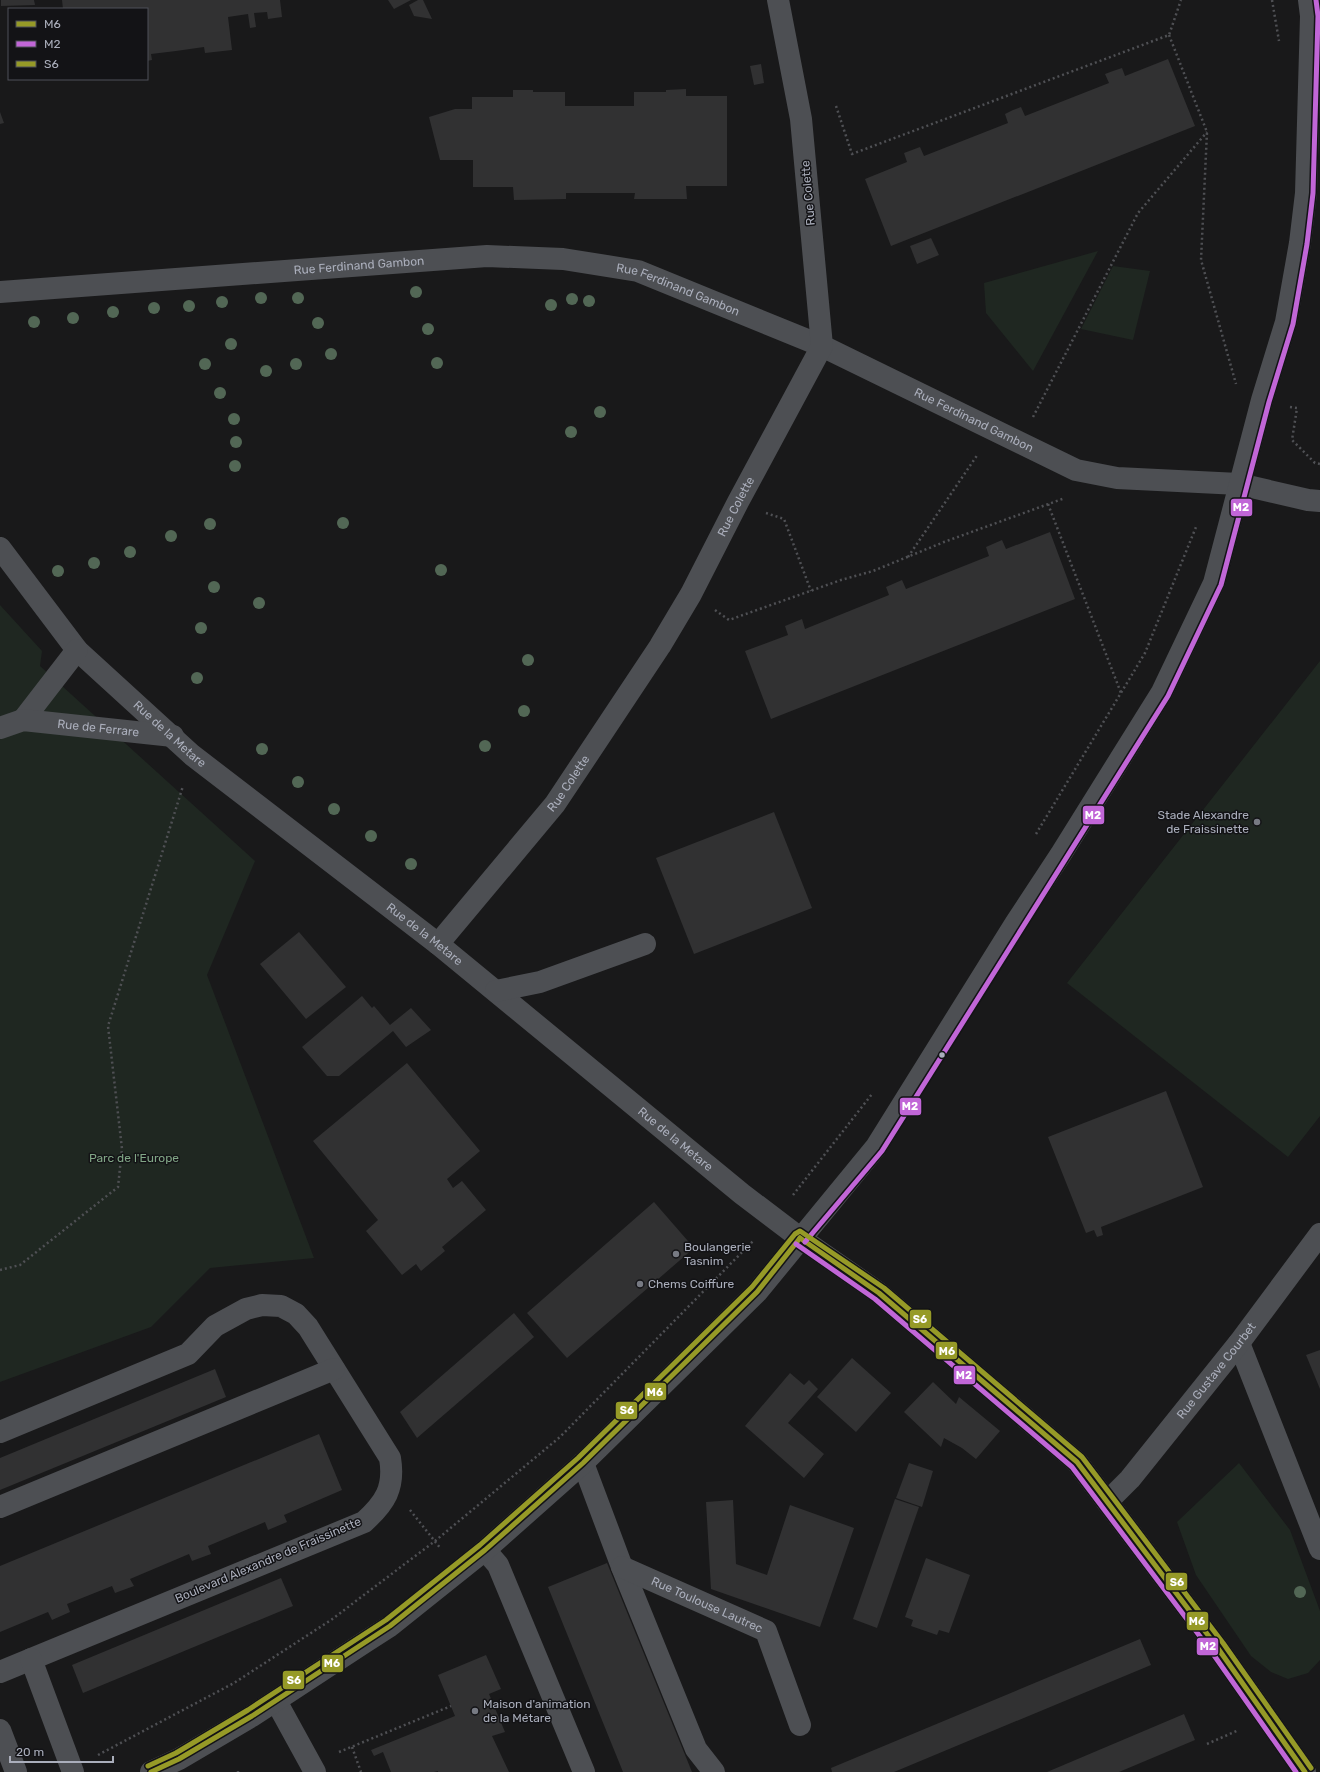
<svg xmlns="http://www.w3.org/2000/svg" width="1320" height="1772" font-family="Rubik,sans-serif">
	<rect width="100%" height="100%" fill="#19191a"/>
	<!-- green -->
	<g fill="#1f2721">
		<polygon points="1098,251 1033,371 986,313 984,283"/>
		<polygon points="1113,266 1150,271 1133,340 1081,329"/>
		<polygon points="0,605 42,651 40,666 255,861 207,975 314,1258 210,1268 151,1327 0,1382"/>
		<polygon points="1320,661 1320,1116 1288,1157 1067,983"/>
		<polygon points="1239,1463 1290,1530 1320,1611 1320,1660 1308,1673 1288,1679 1271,1672 1251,1656 1196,1575 1177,1522"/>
	</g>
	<!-- building -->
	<g fill="#313132">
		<polygon points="1,0 34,0 35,5 1,6"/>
		<polygon points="62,0 280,0 282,17 268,19 267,12 254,13 256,27 250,28 248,14 228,17 232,50 205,53 204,47 176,51 151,54 152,60 147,61 147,9 63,9"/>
		<polygon points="388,0 411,0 394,9"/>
		<polygon points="418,0 423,0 432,19 414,16 409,5"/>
		<polygon points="1168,59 1195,126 891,246 865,179 907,162 904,153 920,147 924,156 1008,123 1005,114 1013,110 1021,107 1025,116 1109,83 1105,74 1113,71 1122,68 1125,76"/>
		<polygon points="761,64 764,83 754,85 750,66"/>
		<polygon points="686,89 686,96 727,96 727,186 686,186 687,199 634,199 635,193 566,193 566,199 514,200 513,187 473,187 473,160 440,160 429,117 455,109 472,109 472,97 513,97 513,90 533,90 533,92 565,92 565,106 634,106 634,92 666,92 666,90"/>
		<polygon points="0,112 4,123 0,124"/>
		<polygon points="931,238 939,255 917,264 910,246"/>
		<polygon points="1050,532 1075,599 771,719 745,651 788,635 785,626 802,619 805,629 889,595 886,587 902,580 906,589 989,556 986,547 1002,540 1006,549"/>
		<polygon points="774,812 812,908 694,954 656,858"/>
		<polygon points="299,932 346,987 306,1019 260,964"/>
		<polygon points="362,996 372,1008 374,1006 390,1025 411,1008 431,1030 406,1047 393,1031 339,1076 327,1076 302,1047"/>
		<polygon points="407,1063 480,1151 447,1179 453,1188 462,1181 486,1210 442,1247 445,1251 421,1271 416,1264 402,1275 366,1231 378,1220 313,1141"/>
		<polygon points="1166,1091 1203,1187 1101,1227 1103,1235 1097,1237 1094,1230 1086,1233 1048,1137"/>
		<polygon points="654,1202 694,1248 567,1358 527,1313"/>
		<polygon points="514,1313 534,1337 417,1438 400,1412"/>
		<polygon points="1320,1350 1320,1389 1306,1355"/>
		<polygon points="852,1358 891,1393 856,1432 817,1397"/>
		<polygon points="215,1369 226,1397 0,1490 0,1458"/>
		<polygon points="790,1373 804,1385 809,1380 818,1389 788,1423 824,1454 804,1478 745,1426"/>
		<polygon points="933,1382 956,1404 959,1397 1000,1431 976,1459 962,1448 944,1438 941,1447 904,1412"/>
		<polygon points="319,1434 342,1490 284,1515 287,1522 268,1530 265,1522 208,1546 211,1554 192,1561 189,1554 130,1579 134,1586 115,1593 112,1586 67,1604 70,1612 52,1620 48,1612 0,1632 0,1566"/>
		<polygon points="909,1463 933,1471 922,1507 896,1498"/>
		<polygon points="895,1499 919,1507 877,1628 853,1619"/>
		<polygon points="733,1500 736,1564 767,1575 790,1505 854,1528 820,1627 711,1589 706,1502"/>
		<polygon points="926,1558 970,1575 949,1633 939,1630 937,1635 911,1626 913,1620 905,1617"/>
		<polygon points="607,1563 692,1772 623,1772 548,1587"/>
		<polygon points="281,1578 293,1606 83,1693 72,1665"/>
		<polygon points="1140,1639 1151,1665 894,1772 832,1772 831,1768"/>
		<polygon points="486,1655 501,1689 489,1694 505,1732 492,1736 509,1772 438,1772 438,1771 434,1772 391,1772 383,1752 374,1756 371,1750 455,1716 438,1675"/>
		<polygon points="1184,1714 1195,1740 1119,1772 1047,1772"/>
	</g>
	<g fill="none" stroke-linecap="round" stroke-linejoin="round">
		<!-- path -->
		<g stroke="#4f5054" stroke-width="2.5" stroke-dasharray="2 3" stroke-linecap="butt">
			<polyline points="1272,0 1279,41"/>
			<polyline points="1169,35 1207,132 1201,260 1236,384"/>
			<polyline points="836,106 852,154 1169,35 1181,0"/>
			<polyline points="1290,407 1297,408 1292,440 1315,463 1320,464"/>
			<polyline points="1033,417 1138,213 1207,132"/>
			<polyline points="1048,504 1121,693"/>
			<polyline points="766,513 784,519 811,591"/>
			<polyline points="908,557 978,454"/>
			<polyline points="715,610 729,620 841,580 873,571 944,542 1065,498"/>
			<polyline points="1036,834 1145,653 1196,527"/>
			<polyline points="793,1195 872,1094"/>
			<polyline points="0,1270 20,1265 118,1187 122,1149 108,1026 183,786"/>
			<polyline points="410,1510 441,1549"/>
			<polyline points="1207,1744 1239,1730"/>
			<polyline points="352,1747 361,1772"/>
			<polyline points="339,1752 451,1706"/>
			<polyline points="98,1755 234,1683 331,1620 435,1541 560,1437 754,1240"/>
			<polyline points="238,1771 238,1772"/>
		</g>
		<!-- minor -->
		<g stroke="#4d4f53" stroke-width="22">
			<path id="s1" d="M0,292L487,256L563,259L638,271L822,346L1076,470L1117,478L1239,484L1308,500L1320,501"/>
			<path id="s2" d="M0,548L77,650L192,755L438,944L742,1194L800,1238L879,1293L1077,1462L1217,1647L1305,1772"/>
			<polyline points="23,720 77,650"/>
			<path id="s3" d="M0,728L23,720L173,736"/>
			<path id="s4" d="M438,944L555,804L660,646L691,594L738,502L822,346L801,119L778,0"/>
			<polyline points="496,991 540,982 645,944"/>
			<polyline points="1239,1343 1320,1549"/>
			<path d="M0,1432L188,1354L215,1326L246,1309L262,1305L281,1306L296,1314L308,1327L390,1458C395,1488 385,1503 364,1522L0,1672"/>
			<polyline points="583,1463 622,1567 696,1749 714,1772"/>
			<path id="s5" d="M1107,1502L1130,1479L1239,1343L1320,1234"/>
			<polyline points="0,1507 334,1369"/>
			<polyline points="485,1550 498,1565 584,1772"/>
			<path id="s6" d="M622,1567L766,1631L800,1725"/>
			<polyline points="31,1659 73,1772"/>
			<polyline points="276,1701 315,1772"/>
			<polyline points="0,1730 16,1772"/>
			<polyline points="151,1772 179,1759 252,1716 365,1642 390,1626 485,1550 583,1463 757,1292 876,1147 1015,924 1061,854 1162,692 1214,583 1262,400 1286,322 1300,243 1306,193 1311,16 1309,0"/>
		</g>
		<!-- bus-1 casing -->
		<g stroke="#131316" stroke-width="8">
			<g id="bus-1">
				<polyline points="800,1238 879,1293 1077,1462 1217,1647 1305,1772"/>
				<polyline points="151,1772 179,1759 252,1716 390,1626 485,1550 583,1463 757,1292 800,1238"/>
			</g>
		</g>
		<!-- bus-2 casing -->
		<g stroke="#131316" stroke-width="8">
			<g id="bus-2">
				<polyline points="805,1242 882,1151 1168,696 1221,585 1269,402 1293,324 1307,244 1313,193 1318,16 1316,0"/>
				<polyline points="796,1244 875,1299 1072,1467 1211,1651 1296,1772"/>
			</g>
		</g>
		<!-- bus-3 casing -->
		<g stroke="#131316" stroke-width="8">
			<polyline id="bus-3" points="148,1766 176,1753 248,1710 386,1620 480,1545 578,1458 752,1287 795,1234 800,1231 884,1288 1082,1457 1223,1643 1311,1768"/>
		</g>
		<!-- bus-1 -->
		<use href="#bus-1" stroke="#969a27" stroke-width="5"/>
		<!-- bus-2 -->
		<use href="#bus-2" stroke="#c166d7" stroke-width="5"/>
		<!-- bus-3 -->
		<use href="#bus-3" stroke="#969a27" stroke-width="5"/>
	</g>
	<!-- trees -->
	<g fill="#526755">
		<circle cx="416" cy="292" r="6"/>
		<circle cx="261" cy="298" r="6"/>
		<circle cx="298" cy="298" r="6"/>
		<circle cx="572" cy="299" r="6"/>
		<circle cx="589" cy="301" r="6"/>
		<circle cx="222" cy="302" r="6"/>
		<circle cx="551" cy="305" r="6"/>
		<circle cx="189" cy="306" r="6"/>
		<circle cx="154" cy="308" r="6"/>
		<circle cx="113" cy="312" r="6"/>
		<circle cx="73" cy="318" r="6"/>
		<circle cx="34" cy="322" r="6"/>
		<circle cx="318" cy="323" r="6"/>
		<circle cx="428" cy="329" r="6"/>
		<circle cx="231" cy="344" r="6"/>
		<circle cx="331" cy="354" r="6"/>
		<circle cx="437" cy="363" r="6"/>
		<circle cx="205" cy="364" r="6"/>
		<circle cx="296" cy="364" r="6"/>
		<circle cx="266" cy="371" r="6"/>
		<circle cx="220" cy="393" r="6"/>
		<circle cx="600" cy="412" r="6"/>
		<circle cx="234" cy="419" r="6"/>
		<circle cx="571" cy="432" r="6"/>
		<circle cx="236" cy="442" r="6"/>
		<circle cx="235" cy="466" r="6"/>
		<circle cx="343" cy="523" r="6"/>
		<circle cx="210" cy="524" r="6"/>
		<circle cx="171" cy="536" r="6"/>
		<circle cx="130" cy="552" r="6"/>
		<circle cx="94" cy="563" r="6"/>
		<circle cx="441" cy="570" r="6"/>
		<circle cx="58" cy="571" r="6"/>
		<circle cx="214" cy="587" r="6"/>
		<circle cx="259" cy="603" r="6"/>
		<circle cx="201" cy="628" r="6"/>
		<circle cx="528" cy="660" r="6"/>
		<circle cx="197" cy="678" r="6"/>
		<circle cx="524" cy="711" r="6"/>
		<circle cx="485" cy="746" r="6"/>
		<circle cx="262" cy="749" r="6"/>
		<circle cx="298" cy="782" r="6"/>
		<circle cx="334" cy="809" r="6"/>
		<circle cx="371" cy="836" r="6"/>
		<circle cx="411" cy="864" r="6"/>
		<circle cx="1300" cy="1592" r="6"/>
	</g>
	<!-- markers -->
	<g fill="#777a83" stroke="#131316" stroke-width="1.5">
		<circle cx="1257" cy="822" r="4"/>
		<circle cx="676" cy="1254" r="4"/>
		<circle cx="640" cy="1284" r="4"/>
		<circle cx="475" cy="1711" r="4"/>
	</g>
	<circle fill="#aaaebb" stroke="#131316" stroke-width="1.5" cx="942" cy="1055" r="3.5"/>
	<g text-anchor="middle" stroke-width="3" stroke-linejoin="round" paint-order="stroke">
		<!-- street labels -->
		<g font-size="12" fill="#aaaebb" stroke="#131316">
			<text transform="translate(808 193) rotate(-95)" y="4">Rue Colette</text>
			<text dy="4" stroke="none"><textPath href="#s1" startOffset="360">Rue Ferdinand Gambon</textPath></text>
			<text dy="4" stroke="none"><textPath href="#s1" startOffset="684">Rue Ferdinand Gambon</textPath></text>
			<text dy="4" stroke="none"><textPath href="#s1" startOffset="1008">Rue Ferdinand Gambon</textPath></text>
			<text dy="4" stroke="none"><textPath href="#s4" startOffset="531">Rue Colette</textPath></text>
			<text dy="4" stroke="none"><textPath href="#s3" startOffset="100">Rue de Ferrare</textPath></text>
			<text dy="4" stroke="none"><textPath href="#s2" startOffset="253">Rue de la Metare</textPath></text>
			<text dy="4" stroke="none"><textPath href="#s4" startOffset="207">Rue Colette</textPath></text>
			<text dy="4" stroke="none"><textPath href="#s2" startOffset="577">Rue de la Metare</textPath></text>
			<text dy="4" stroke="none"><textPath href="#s2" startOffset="901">Rue de la Metare</textPath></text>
			<text dy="4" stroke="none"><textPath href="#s5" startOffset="171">Rue Gustave Courbet</textPath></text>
			<text transform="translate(268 1560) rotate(-23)" y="4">Boulevard Alexandre de Fraissinette</text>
			<text dy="4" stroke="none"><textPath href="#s6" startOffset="93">Rue Toulouse Lautrec</textPath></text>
		</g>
		<!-- poi labels -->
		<g font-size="12" fill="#aaaebb" stroke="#131316" text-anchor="start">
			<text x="1249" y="819" text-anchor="end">Stade Alexandre<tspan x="1249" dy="14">de Fraissinette</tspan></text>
			<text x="684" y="1251">Boulangerie<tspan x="684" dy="14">Tasnim</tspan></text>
			<text x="648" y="1288">Chems Coiffure</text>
			<text x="483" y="1708">Maison d'animation<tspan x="483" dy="14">de la Métare</tspan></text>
		</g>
		<!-- park labels -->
		<g font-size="12" fill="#81a686" stroke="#131316">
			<text x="134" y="1162">Parc de l'Europe</text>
		</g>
	</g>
	<g stroke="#131316" stroke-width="1.5">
		<rect x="1230" y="498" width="23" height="19" rx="4" fill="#c166d7"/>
		<rect x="1082" y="805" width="23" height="20" rx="4" fill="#c166d7"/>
		<rect x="899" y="1097" width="23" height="19" rx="4" fill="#c166d7"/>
		<rect x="909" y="1309" width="23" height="20" rx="4" fill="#969a27"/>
		<rect x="935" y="1341" width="23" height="19" rx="4" fill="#969a27"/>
		<rect x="953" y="1365" width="23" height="20" rx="4" fill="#c166d7"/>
		<rect x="644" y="1382" width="23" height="19" rx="4" fill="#969a27"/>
		<rect x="615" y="1401" width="23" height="19" rx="4" fill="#969a27"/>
		<rect x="1165" y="1572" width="23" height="19" rx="4" fill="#969a27"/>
		<rect x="1186" y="1611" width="23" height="20" rx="4" fill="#969a27"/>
		<rect x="1196" y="1637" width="23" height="19" rx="4" fill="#c166d7"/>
		<rect x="321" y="1654" width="23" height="19" rx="4" fill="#969a27"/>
		<rect x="282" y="1670" width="23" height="20" rx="4" fill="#969a27"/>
	</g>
	<g font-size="11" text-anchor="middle" font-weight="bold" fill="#fff">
		<text x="1241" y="511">M2</text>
		<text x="1093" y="819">M2</text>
		<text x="910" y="1110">M2</text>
		<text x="920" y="1323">S6</text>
		<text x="947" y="1355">M6</text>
		<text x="964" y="1379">M2</text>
		<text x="655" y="1396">M6</text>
		<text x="627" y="1414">S6</text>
		<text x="1177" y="1586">S6</text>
		<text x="1197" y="1625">M6</text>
		<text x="1208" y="1650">M2</text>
		<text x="332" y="1667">M6</text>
		<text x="294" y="1684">S6</text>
	</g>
	<!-- legend -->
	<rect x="8" y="8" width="140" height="72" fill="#131316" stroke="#4f5158"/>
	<rect x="16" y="21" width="20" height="6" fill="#969a27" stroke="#4f5158"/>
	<text x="44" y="28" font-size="12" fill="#aaaebb">M6</text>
	<rect x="16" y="41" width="20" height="6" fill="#c166d7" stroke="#4f5158"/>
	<text x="44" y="48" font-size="12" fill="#aaaebb">M2</text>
	<rect x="16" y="61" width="20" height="6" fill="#969a27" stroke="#4f5158"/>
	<text x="44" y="68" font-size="12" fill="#aaaebb">S6</text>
	<!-- scale -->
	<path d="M10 1756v6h103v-6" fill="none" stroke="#aaaebb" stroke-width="2"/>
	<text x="16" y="1756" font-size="12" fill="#aaaebb" stroke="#131316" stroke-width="3" paint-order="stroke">20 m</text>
</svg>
